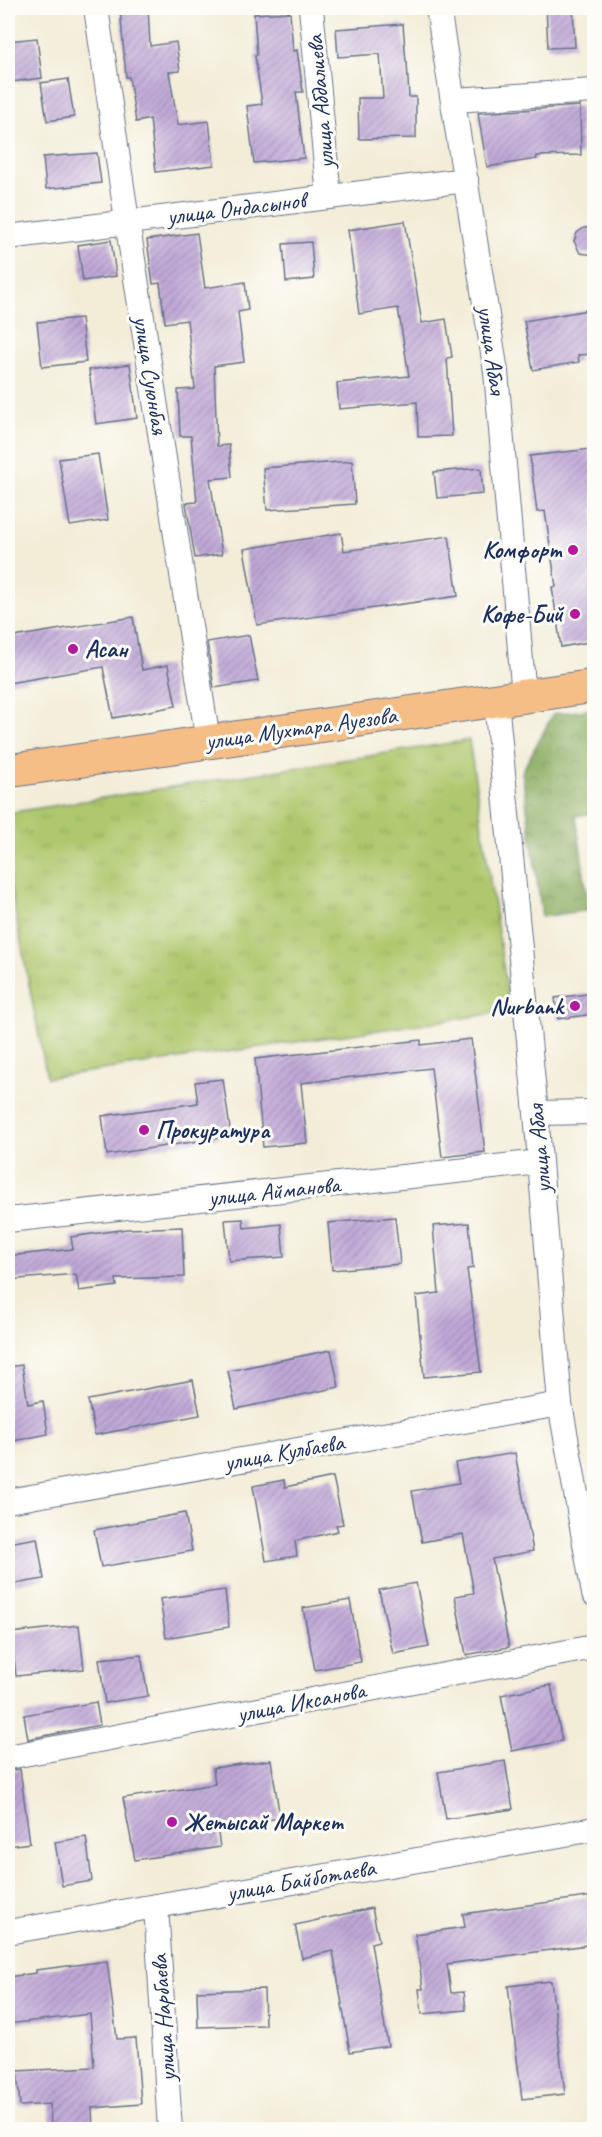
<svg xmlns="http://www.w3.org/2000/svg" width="602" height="2137" font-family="Caveat,sans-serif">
	<defs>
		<pattern id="forest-crowns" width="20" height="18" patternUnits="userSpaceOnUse" patternTransform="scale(1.5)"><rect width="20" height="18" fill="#8bac60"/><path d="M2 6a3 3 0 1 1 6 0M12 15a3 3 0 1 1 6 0" fill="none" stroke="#718c52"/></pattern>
		<pattern id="park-tufts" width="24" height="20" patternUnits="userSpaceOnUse" patternTransform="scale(1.5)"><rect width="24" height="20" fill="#afc86d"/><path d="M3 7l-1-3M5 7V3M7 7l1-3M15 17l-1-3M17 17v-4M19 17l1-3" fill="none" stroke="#96ac61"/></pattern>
		<pattern id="building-hatch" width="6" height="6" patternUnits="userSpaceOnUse" patternTransform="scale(1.5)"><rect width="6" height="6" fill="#c0a8d7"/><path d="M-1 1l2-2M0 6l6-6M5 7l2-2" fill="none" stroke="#9b89b2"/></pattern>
	</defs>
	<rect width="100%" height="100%" fill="#fdfcf7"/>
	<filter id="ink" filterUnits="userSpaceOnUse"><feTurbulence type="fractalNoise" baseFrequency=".0167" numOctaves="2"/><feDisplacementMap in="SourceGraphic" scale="12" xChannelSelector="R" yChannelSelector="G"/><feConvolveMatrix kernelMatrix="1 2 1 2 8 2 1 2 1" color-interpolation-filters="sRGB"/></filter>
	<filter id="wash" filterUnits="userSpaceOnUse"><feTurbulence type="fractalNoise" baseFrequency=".008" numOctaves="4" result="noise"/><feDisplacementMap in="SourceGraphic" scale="24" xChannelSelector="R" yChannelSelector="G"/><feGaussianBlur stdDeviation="1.35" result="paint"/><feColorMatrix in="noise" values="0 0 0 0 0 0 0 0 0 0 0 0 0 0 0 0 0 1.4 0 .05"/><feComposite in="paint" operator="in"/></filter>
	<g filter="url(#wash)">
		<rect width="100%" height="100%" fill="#f3edd8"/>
		<!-- forest -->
		<polygon fill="url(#forest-crowns)" stroke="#536e5f" stroke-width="1.5" points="594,709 594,813 576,816 589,910 542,917 522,772 553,714"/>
		<!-- park -->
		<polygon fill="url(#park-tufts)" stroke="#657c66" stroke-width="1.5" points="469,740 510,1011 47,1078 8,875 8,813"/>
		<g id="blocks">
			<!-- building -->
			<g fill="url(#building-hatch)">
				<polygon points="120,8 148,8 150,46 176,42 180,71 169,72 178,125 209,121 214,165 156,172 150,119 136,122 129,77 126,77"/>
				<polygon points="546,8 573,8 575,47 548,48"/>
				<polygon points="290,12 293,51 297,50 303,92 296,92 304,158 254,163 247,106 262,104 255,56 257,55 254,14"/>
				<polygon points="403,24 406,62 407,62 409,97 416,97 416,138 359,139 358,98 383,98 380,54 338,57 336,29"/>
				<polygon points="37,38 42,78 11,82 8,41"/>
				<polygon points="68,79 74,117 47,121 41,83"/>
				<polygon points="580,106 581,155 536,156 537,159 487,167 478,113"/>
				<polygon points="97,153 101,183 46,189 43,157"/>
				<polygon points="405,221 422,323 446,319 452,357 447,358 452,436 418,437 417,402 339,409 337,383 409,376 398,308 359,314 348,230"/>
				<polygon points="594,227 594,255 580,253 574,241 577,233 584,228"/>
				<polygon points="197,233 205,288 245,282 248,310 238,312 244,362 214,366 217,446 229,445 232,477 210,479 222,554 195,558 186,503 197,502 191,436 180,436 178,390 195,389 187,320 165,323 160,283 153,284 147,240"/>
				<polygon points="111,240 116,276 83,281 78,245"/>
				<polygon points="311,242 314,279 286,282 283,244"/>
				<polygon points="594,309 594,354 578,355 579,362 533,370 524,321"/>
				<polygon points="81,318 86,362 42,367 37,322"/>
				<polygon points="130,364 137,418 96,424 89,370"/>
				<polygon points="591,449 594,479 594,641 561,647 552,587 556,587 545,511 537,512 530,456"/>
				<polygon points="98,454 108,520 70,526 59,459"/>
				<polygon points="352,461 355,504 267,510 263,468"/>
				<polygon points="481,468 483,494 437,498 434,472"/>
				<polygon points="341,533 344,551 449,536 458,596 257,625 244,549"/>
				<polygon points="133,617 142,670 168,665 176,706 113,718 103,667 8,683 8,638"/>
				<polygon points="249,635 258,681 214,688 207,642"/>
				<polygon points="594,993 594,1014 558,1019 555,998"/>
				<polygon points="471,1039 485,1152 442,1157 431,1068 301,1083 307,1143 263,1147 255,1059 421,1040 421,1045"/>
				<polygon points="223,1079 231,1136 107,1155 102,1116 198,1103 195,1082"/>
				<polygon points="395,1217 400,1264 332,1270 328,1223"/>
				<polygon points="243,1219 244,1228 281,1224 284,1257 229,1261 225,1220"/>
				<polygon points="469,1223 473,1268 467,1269 481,1372 424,1377 416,1296 439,1293 433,1226"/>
				<polygon points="182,1227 184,1277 116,1279 117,1286 79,1291 76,1274 8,1280 8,1256 73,1249 71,1237 127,1229"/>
				<polygon points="331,1350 339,1387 236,1409 228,1371"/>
				<polygon points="22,1365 28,1404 43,1401 48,1434 8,1442 8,1367"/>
				<polygon points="193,1380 200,1415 95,1435 88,1400"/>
				<polygon points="515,1453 533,1551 492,1559 509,1647 466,1655 455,1596 474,1593 463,1534 422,1542 412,1491 459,1483 455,1463"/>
				<polygon points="333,1477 343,1524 336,1525 338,1531 295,1541 297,1556 266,1561 253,1486 284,1480 285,1487"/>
				<polygon points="185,1513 192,1551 101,1567 94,1530"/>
				<polygon points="37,1538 44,1579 8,1585 8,1543"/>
				<polygon points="416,1583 429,1647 393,1654 379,1590"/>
				<polygon points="225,1590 229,1627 166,1638 160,1599"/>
				<polygon points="350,1600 361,1662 315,1670 303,1608"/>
				<polygon points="79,1625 84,1669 16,1676 11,1633"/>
				<polygon points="141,1655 148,1696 105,1703 99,1659"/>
				<polygon points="551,1685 562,1741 512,1751 501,1695"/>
				<polygon points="96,1702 100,1725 28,1739 24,1715"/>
				<polygon points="271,1760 280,1818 217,1827 220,1847 135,1860 123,1798 215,1784 213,1768"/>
				<polygon points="505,1761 513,1809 446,1819 438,1772"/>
				<polygon points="20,1769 30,1843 8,1846 8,1771"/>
				<polygon points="86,1837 92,1881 62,1886 55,1842"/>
				<polygon points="594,1896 594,1944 447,1964 451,1993 464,1992 466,2010 422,2014 419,1989 423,1989 415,1934 465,1927 463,1914"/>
				<polygon points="372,1908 379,1941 371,1943 388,2046 350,2052 333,1951 302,1958 295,1925"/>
				<polygon points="107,1961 117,2039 136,2038 141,2104 92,2108 93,2130 51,2130 50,2104 20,2106 17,2071 94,2067 90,2014 8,2024 8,1977 36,1973 36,1970"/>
				<polygon points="551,1981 565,2094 522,2099 508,1986"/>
				<polygon points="264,1989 265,2025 198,2027 197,1991"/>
			</g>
		</g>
	</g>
	<g filter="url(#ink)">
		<use href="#blocks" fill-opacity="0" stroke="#677289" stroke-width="1.5"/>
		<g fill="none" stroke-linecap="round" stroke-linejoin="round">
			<!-- street casing -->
			<g stroke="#677289" stroke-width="26">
				<g id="street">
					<polyline points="96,8 127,221 208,741"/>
					<polyline points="311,8 329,197"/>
					<polyline points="438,8 496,372 524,696"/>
					<polyline points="454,100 594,91"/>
					<polyline points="8,237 466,180"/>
					<polyline points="496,701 536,1113 560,1404 594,1594"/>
					<polyline points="536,1113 594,1112"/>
					<polyline points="8,1220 540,1162"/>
					<polyline points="8,1501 560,1404"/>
					<polyline points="8,1757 594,1647"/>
					<polyline points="156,1906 170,2130"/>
					<polyline points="8,1932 594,1829"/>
				</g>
			</g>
			<!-- primary casing -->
			<g stroke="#677289" stroke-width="35">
				<polyline id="primary" points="8,771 594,686"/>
			</g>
			<!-- street -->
			<use href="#street" stroke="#fff" stroke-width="24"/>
			<!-- primary -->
			<use href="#primary" stroke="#f6be87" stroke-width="33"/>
		</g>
	</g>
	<!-- markers -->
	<g fill="#b5179e" stroke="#fdfcf7" stroke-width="2">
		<circle cx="573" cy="550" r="6"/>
		<circle cx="575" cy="614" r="6"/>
		<circle cx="73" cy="649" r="6"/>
		<circle cx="575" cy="1006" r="6"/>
		<circle cx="144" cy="1130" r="6"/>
		<circle cx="172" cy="1822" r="6"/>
	</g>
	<g text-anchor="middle" stroke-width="6" stroke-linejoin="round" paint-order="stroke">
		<!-- street labels -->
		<g font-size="24" fill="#1b2f5e" stroke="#fdfcf7">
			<text transform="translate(320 102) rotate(-95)" y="8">улица Абдалиева</text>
			<text transform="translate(236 208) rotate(-7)" y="8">улица Ондасынов</text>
			<text transform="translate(492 350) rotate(82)" y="8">улица Абая</text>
			<text transform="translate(151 375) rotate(81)" y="8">улица Суюнбая</text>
			<text transform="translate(301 728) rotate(-8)" y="8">улица Мухтара Ауезова</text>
			<text transform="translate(539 1149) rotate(-95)" y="8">улица Абая</text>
			<text transform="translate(274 1191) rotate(-6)" y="8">улица Айманова</text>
			<text transform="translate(284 1452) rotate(-10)" y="8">улица Кулбаева</text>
			<text transform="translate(301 1702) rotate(-11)" y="8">улица Иксанова</text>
			<text transform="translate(301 1880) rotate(-10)" y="8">улица Байботаева</text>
			<text transform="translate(163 2018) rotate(-94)" y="8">улица Нарбаева</text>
		</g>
		<!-- poi labels -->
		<g font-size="24" font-weight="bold" fill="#1b2f5e" stroke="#fdfcf7" text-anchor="end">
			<text x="561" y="558">Комфорт</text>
			<text x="563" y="622">Кофе-Бий</text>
			<text x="85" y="657" text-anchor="start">Асан</text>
			<text x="563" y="1014">Nurbank</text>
			<text x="156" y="1138" text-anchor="start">Прокуратура</text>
			<text x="184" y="1830" text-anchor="start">Жетысай Маркет</text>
		</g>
	</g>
	<!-- margin -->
	<rect width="602" height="2137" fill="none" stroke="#fdfcf7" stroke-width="30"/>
</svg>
